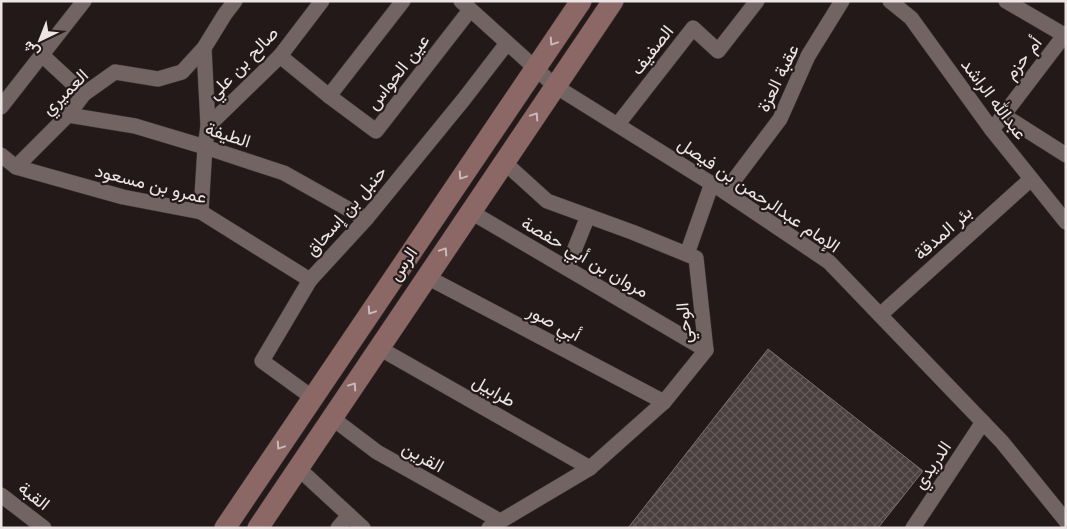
<svg xmlns="http://www.w3.org/2000/svg" width="1067" height="529" font-family="'Libre Baskerville',Vazirmatn,serif">
	<defs>
		<pattern id="building-cross-hatch" width="8" height="8" patternUnits="userSpaceOnUse" patternTransform="scale(1.25)"><rect width="8" height="8" fill="#4a3f3e"/><path d="M0 0l8 8M0 8l8-8" fill="none" stroke="#645b5a"/></pattern>
	</defs>
	<rect width="100%" height="100%" fill="#231918"/>
	<!-- building -->
	<polygon fill="url(#building-cross-hatch)" stroke="#7b6e6d" points="768,349 923,471 878,528 628,528"/>
	<g fill="none" stroke-linecap="round" stroke-linejoin="round">
		<!-- street casing -->
		<g stroke="#3e3636" stroke-width="16">
			<g id="street">
				<polyline points="461,1 555,86 725,192 829,262 1002,442 1066,521"/>
				<polyline points="890,1 911,18 992,130 1066,222"/>
				<polyline points="1006,1 1066,36"/>
				<polyline points="42,55 84,94"/>
				<polyline points="280,56 329,96 376,131 470,10"/>
				<polyline points="329,96 403,1"/>
				<polyline points="1,107 84,1"/>
				<polyline points="68,115 135,126 205,147 284,173 366,219"/>
				<polyline points="1003,115 1066,155"/>
				<polyline points="618,124 693,28 718,51 757,1"/>
				<polyline points="208,126 280,56 322,1"/>
				<polyline points="992,130 1066,33"/>
				<polyline points="1,155 16,167 123,197 201,212 310,280"/>
				<polyline points="16,167 68,115 84,94 115,72 158,79 182,72 204,48 225,14 235,1"/>
				<polyline points="725,192 780,119 808,56 842,1"/>
				<polyline points="201,212 205,147 208,126 204,48"/>
				<polyline points="471,212 706,350"/>
				<polyline points="687,254 712,183"/>
				<polyline points="567,268 588,216"/>
				<polyline points="427,277 664,402"/>
				<polyline points="880,315 1031,179"/>
				<polyline points="379,348 590,468"/>
				<polyline points="313,398 262,361 310,280 366,219 464,99 507,43"/>
				<polyline points="332,418 377,452 500,521"/>
				<polyline points="298,468 363,528"/>
				<polyline points="1,495 44,528"/>
				<polyline points="338,528 349,515"/>
				<polyline points="489,528 590,468 664,402 706,350 696,258 632,232 547,201 504,162"/>
				<polyline points="913,528 983,422"/>
			</g>
		</g>
		<!-- secondary casing -->
		<g stroke="#3e3636" stroke-width="22">
			<g id="secondary">
				<polyline points="225,528 581,1"/>
				<polyline points="258,528 613,1"/>
			</g>
		</g>
		<!-- street -->
		<use href="#street" stroke="#716463" stroke-width="15"/>
		<!-- secondary -->
		<use href="#secondary" stroke="#8b6866" stroke-width="21"/>
	</g>
	<!-- one-way arrows -->
	<defs><path id="oneway-chevron" d="M-2-3.5L2.5 0L-2 3.5" fill="none" stroke-width="1.6" stroke-linecap="round" stroke-linejoin="round" transform="scale(1.25)"/></defs>
	<g stroke="#cbb9b9">
		<use href="#oneway-chevron" transform="translate(553 42) rotate(124)"/>
		<use href="#oneway-chevron" transform="translate(535 116) rotate(-56)"/>
		<use href="#oneway-chevron" transform="translate(462 176) rotate(124)"/>
		<use href="#oneway-chevron" transform="translate(444 251) rotate(-56)"/>
		<use href="#oneway-chevron" transform="translate(371 311) rotate(124)"/>
		<use href="#oneway-chevron" transform="translate(353 386) rotate(-56)"/>
		<use href="#oneway-chevron" transform="translate(280 446) rotate(124)"/>
	</g>
	<g text-anchor="middle" stroke-width="4.5" stroke-linejoin="round" paint-order="stroke">
		<!-- street labels -->
		<g font-size="18" fill="#ede5e5" stroke="#231918">
			<text transform="translate(652 50) rotate(-52)" y="6">الصفيف</text>
			<text transform="translate(1023 58) rotate(-52)" y="6">أم حزم</text>
			<text transform="translate(243 63) rotate(-46)" y="6">صالح بن علي</text>
			<text transform="translate(398 72) rotate(-52)" y="6">عين الحواس</text>
			<text transform="translate(778 78) rotate(-64)" y="6">عقبة العزة</text>
			<text transform="translate(65 92) rotate(-44)" y="6">العميري</text>
			<text transform="translate(994 99) rotate(53)" y="6">عبدالله الراشد</text>
			<text transform="translate(228 135) rotate(18)" y="6">الطيفة</text>
			<text transform="translate(151 184) rotate(14)" y="6">عمرو بن مسعود</text>
			<text transform="translate(759 195) rotate(34)" y="6">الإمام عبدالرحمن بن فيصل</text>
			<text transform="translate(346 211) rotate(-49)" y="6">حنبل بن إسحاق</text>
			<text transform="translate(943 233) rotate(-42)" y="6">بئر المدقة</text>
			<text transform="translate(585 257) rotate(30)" y="6">مروان بن أبي حفصة</text>
			<text transform="translate(403 264) rotate(-56)" y="6">الرس</text>
			<text transform="translate(554 323) rotate(28)" y="6">أبي صور</text>
			<text transform="translate(684 323) rotate(-95)" y="6">الوحي</text>
			<text transform="translate(494 391) rotate(30)" y="6">طرابيل</text>
			<text transform="translate(423 457) rotate(29)" y="6">القرين</text>
			<text transform="translate(932 465) rotate(-56)" y="6">الدريدي</text>
			<text transform="translate(34 496) rotate(38)" y="6">القبة</text>
		</g>
	</g>
	<!-- border -->
	<rect width="1067" height="529" fill="none" stroke="#ede5e5" stroke-width="5"/>
	<!-- north arrow -->
	<g transform="translate(40 40) rotate(223)" stroke="#231918" stroke-width="4" paint-order="stroke">
	<path d="M0-4L9 19L0 12L-9 19Z" fill="#ede5e5"/>
	<text y="-8" font-size="14" font-weight="bold" text-anchor="middle" fill="#ede5e5">ش</text>
	</g>
</svg>
